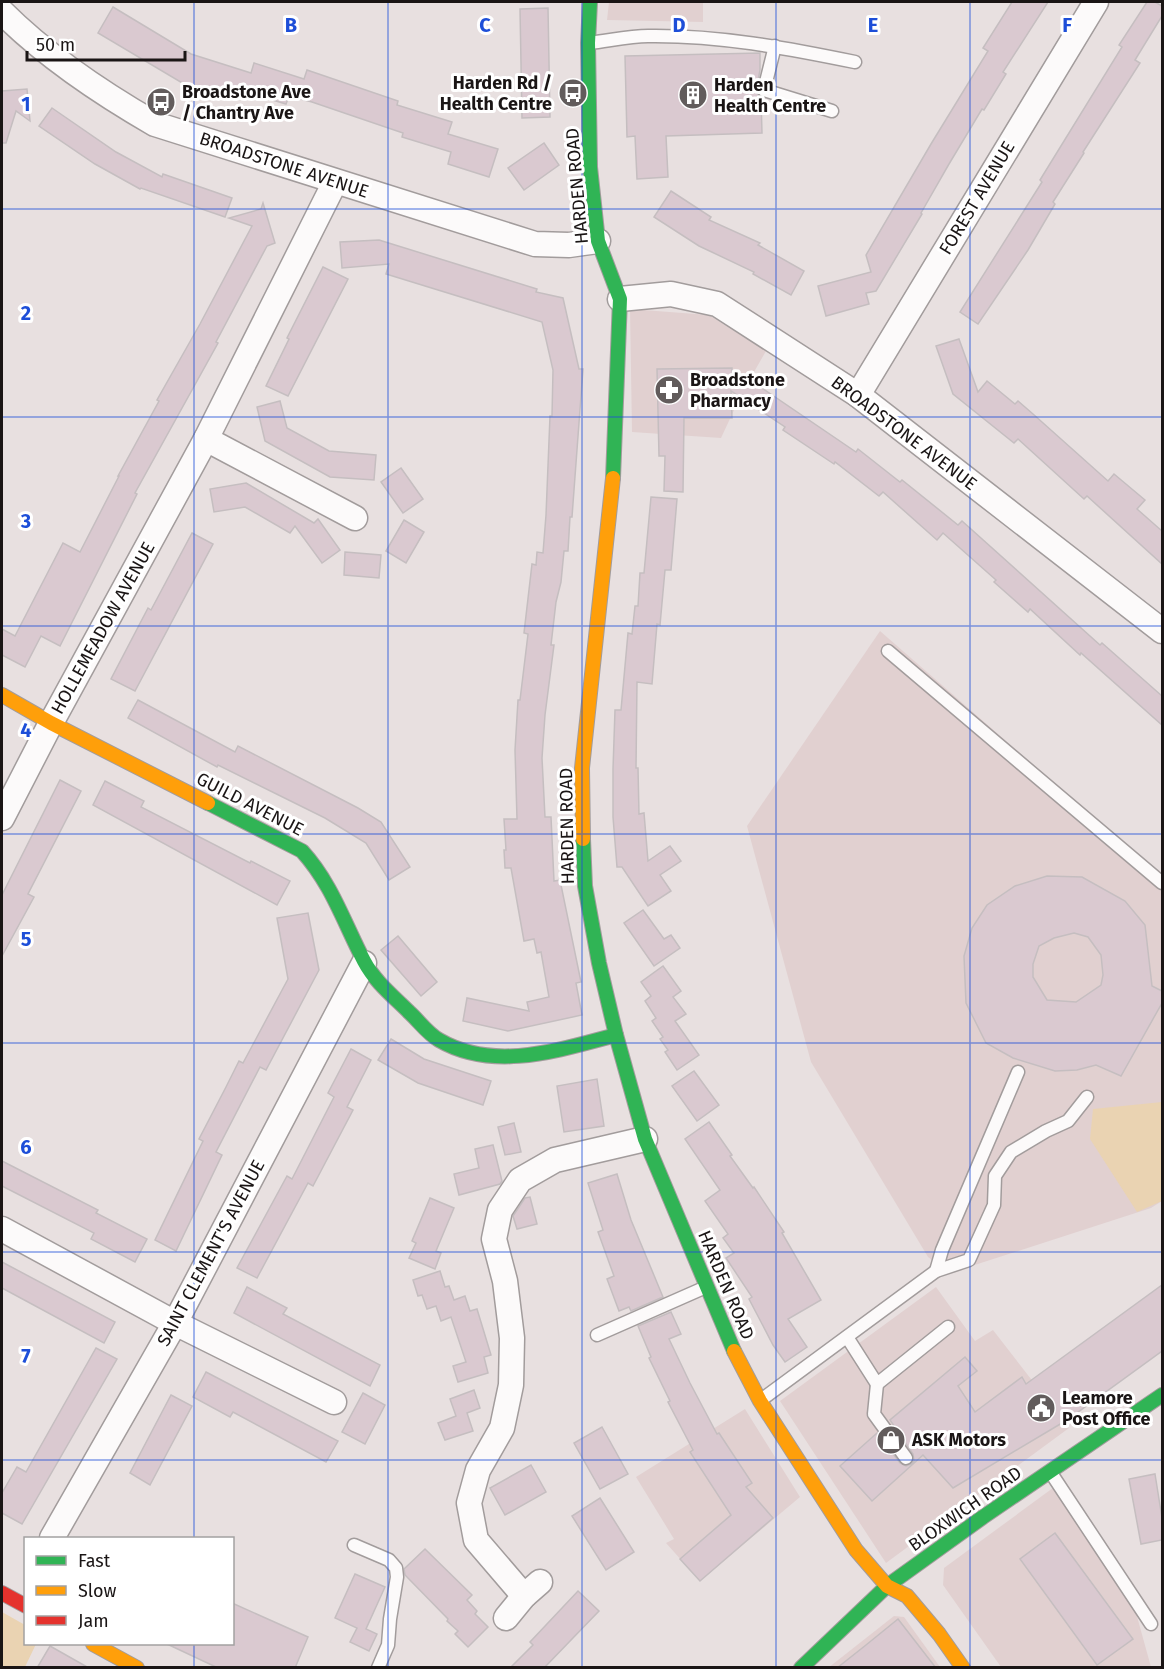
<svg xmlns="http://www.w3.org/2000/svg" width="1164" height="1669" font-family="'Fira Sans',sans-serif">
	<rect width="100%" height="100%" fill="#e8e0e0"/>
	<!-- built -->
	<g fill="#e1d0d0">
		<polygon points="609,2 703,2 703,22 607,20"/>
		<polygon points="630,309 709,315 766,351 742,393 721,438 632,432"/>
		<polygon points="880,631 1162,877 1162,1201 1151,1208 950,1273 928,1257 811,1062 747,826"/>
		<polygon points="936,1287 975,1341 993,1330 1069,1428 886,1563 780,1401"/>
		<polygon points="745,1409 800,1497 700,1581 666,1543 674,1539 636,1477"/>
		<polygon points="1057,1485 1130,1591 1151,1667 1001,1667 943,1585 944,1568"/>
		<polygon points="894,1616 904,1617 940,1667 828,1668"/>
	</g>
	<!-- green -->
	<g fill="#ead3b2">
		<polygon points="1162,1102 1162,1201 1137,1212 1090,1139 1093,1109"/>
		<polygon points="2,1612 25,1625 26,1644 36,1644 25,1667 2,1667"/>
	</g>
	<!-- building -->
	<g fill="#dac9d0" stroke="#c5bec0" stroke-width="1.5" fill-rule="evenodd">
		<polygon points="1012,2 1048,2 1003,72 1006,74 984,110 982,109 949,164 921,213 922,214 876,291 866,293 869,304 826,316 818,286 871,272 866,255 931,144 988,51 983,48"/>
		<polygon points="1147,2 1155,2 1162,6 1162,16 1135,60 1140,63 1083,152 1084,153 1053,202 1055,204 1028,250 978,324 960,312 1042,182 1040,180 1122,47 1119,45"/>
		<polygon points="113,7 191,54 251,73 254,63 304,79 307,70 398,101 397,105 452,122 448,134 498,149 489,177 448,164 451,152 402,137 403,133 312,102 289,96 286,104 235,89 232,98 184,84 98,33"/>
		<polygon points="548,8 550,117 522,118 520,9"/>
		<polygon points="760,53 760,70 756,92 761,98 762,133 666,136 668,177 637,179 635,136 627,137 625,56"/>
		<polygon points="27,89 30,121 16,111 6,143 2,143 2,91"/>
		<polygon points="52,108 116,152 162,177 163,174 232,198 225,217 141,188 140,189 95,164 39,126"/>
		<polygon points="544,143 559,165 524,190 508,168"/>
		<polygon points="671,191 711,217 709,220 760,243 758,245 804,271 791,295 753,274 754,272 699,246 654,217"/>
		<polygon points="263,203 275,243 267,246 216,342 218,343 135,493 137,494 60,646 41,636 25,667 2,655 2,629 15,636 63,543 80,552 119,476 118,476 159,401 157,400 200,324 252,226 229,218 261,209"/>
		<polygon points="379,240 537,289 536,292 563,298 579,369 583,369 572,517 570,517 568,551 564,551 561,582 556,602 551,645 554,645 545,715 542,758 545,817 551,817 554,881 560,880 581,982 576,983 582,1015 508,1031 463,1021 467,998 529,1011 527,1002 549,997 541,952 537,953 534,939 524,941 511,868 505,868 504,850 506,850 504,819 517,819 515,750 518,700 520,700 528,634 524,633 532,564 536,565 537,552 543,553 546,515 550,416 552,416 553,370 542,322 386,274 389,264 342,268 340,242"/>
		<polygon points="323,267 348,279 288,396 266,386 289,339 287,338"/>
		<polygon points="959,339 978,392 987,381 1015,404 1018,401 1033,414 1108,481 1114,474 1145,500 1137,509 1162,531 1162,564 1087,496 1084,499 1018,439 1014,443 953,394 936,346"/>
		<polygon points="732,368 732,380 750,380 856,452 858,449 900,482 902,480 958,525 962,521 1100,645 1102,643 1162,696 1162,725 1081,653 1080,655 1030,609 1028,612 994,582 996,580 943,533 937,540 883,492 879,496 835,462 834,464 783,430 785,427 731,391 732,418 684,418 683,492 664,491 665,456 659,456 657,369"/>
		<polygon points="280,401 287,428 329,451 376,455 374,480 330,477 265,441 257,407"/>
		<polygon points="401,468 423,499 403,513 381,482"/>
		<polygon points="246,483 314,523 318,519 340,550 322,563 295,526 290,533 245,507 214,512 210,489"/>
		<polygon points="651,497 677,499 671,570 665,570 660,625 657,624 652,684 637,682 636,768 638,768 639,814 644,813 648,861 670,846 681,861 660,875 671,891 648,906 622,867 617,867 613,817 613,769 615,710 621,710 628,633 632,634 635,606 638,606 640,573 644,573"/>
		<polygon points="404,520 424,532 406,563 386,551"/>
		<polygon points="192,533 213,544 135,691 111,679 148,608 151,610"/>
		<polygon points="345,552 381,555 379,578 344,575"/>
		<polygon points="138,700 235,752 238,746 358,808 381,822 410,867 389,880 366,843 325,818 218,765 217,767 128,718"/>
		<polygon points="60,780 81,791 28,894 34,897 2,956 2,895"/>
		<polygon points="105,781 144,801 141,807 250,863 251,861 290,881 277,905 93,805"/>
		<path d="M1047,876L1082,877L1125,901L1145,925L1152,986L1162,991V1003L1121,1076L1096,1065L1077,1070L1055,1071L1013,1058L986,1043L966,1003L964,956L972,928L987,905L1015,886ZM1074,933L1088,937L1101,955L1103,975L1101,985L1076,1002L1047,1000L1033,977V964L1039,946L1054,938Z"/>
		<polygon points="643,910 664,939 671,935 680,948 654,966 624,923"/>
		<polygon points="308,913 319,970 266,1070 260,1067 216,1152 222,1155 176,1251 155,1240 203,1141 199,1139 226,1087 239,1061 243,1063 288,979 277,918"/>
		<polygon points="398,936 437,982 421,996 381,950"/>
		<polygon points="663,966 681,991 673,997 686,1014 675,1021 699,1055 677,1070 665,1052 668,1050 660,1039 663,1037 652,1021 656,1018 645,1001 651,996 641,982"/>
		<polygon points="391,1039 424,1059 491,1081 483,1105 418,1083 378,1060"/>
		<polygon points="351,1049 371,1060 347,1107 353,1110 313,1186 308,1183 257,1278 237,1268 287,1176 292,1179 334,1097 328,1093"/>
		<polygon points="694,1071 719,1105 697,1121 672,1086"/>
		<polygon points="597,1079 604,1126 564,1132 557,1086"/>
		<polygon points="709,1122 732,1155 730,1156 753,1188 754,1187 784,1232 782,1233 821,1300 788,1319 807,1347 785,1362 773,1345 749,1299 752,1297 726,1258 734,1253 723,1238 728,1234 705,1201 720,1190 685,1139"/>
		<polygon points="514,1123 521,1152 505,1155 498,1127"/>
		<polygon points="493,1145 502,1181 500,1184 459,1195 454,1174 479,1168 475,1149"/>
		<polygon points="2,1161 98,1210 96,1213 147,1239 135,1262 91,1239 94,1233 2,1186"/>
		<polygon points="617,1174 631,1220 663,1297 631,1311 629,1307 619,1311 607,1279 614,1276 598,1232 603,1230 588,1183"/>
		<polygon points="530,1197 537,1224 517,1229 513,1216 525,1198"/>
		<polygon points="430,1198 454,1208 436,1251 441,1253 435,1269 409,1258 416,1243 412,1241"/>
		<polygon points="2,1262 115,1322 104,1343 2,1288"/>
		<polygon points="440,1271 445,1287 449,1286 454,1300 465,1296 470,1311 477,1309 491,1355 484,1357 488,1373 458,1382 453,1366 466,1362 451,1317 441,1321 436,1306 427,1309 422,1295 418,1296 413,1280"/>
		<polygon points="1162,1285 1162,1351 1067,1420 953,1488 923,1455 872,1501 840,1466 877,1433 900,1463 906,1466 911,1464 914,1461 913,1454 890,1420 965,1357 977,1371 958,1386 975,1412 1022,1377 1026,1384"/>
		<polygon points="247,1287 287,1308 283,1314 380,1365 370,1386 234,1313"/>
		<polygon points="671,1312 681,1334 669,1339 690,1383 717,1434 719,1433 752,1483 746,1487 773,1518 700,1581 680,1559 731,1515 690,1452 693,1450 668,1402 670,1401 649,1358 651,1357 638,1326"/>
		<polygon points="96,1348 117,1359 22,1524 2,1513 2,1493 17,1467 26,1472"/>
		<polygon points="206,1372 338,1441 326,1462 233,1412 230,1417 193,1397"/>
		<polygon points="474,1390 480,1408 467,1413 473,1431 445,1440 438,1423 456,1416 450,1399"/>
		<polygon points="363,1393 385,1405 365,1444 342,1432"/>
		<polygon points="171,1395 192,1406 150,1485 130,1473"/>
		<polygon points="602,1427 628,1474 600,1489 574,1443"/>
		<polygon points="531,1465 546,1492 505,1515 490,1488"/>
		<polygon points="1155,1474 1162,1518 1162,1540 1141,1544 1129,1479"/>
		<polygon points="600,1498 634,1552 606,1570 572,1516"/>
		<polygon points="1055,1533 1133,1639 1097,1665 1020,1559"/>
		<polygon points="425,1549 472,1595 467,1600 477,1611 475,1614 488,1627 468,1647 455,1634 458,1631 447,1621 448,1619 405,1575 404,1569"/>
		<polygon points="355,1574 385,1587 366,1629 377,1634 369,1651 350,1642 357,1628 335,1618"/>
		<polygon points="578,1591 599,1611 544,1668 510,1668 533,1645 530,1642"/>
		<polygon points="232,1603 308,1637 295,1668 218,1668 167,1644 232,1644"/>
		<polygon points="898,1619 936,1668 837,1668 866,1645"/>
		<polygon points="50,1646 89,1668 37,1668"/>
	</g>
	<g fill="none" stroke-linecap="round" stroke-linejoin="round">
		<!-- lane casing -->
		<g stroke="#a29c9c" stroke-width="15">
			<g id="lane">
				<path d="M589,43C608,41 629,36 648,36C718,35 787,48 855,62"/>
				<polyline points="775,46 764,90 832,111"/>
				<polyline points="888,651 1162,883"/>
				<polyline points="936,1271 942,1250 1018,1072"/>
				<polyline points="597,1335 706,1287"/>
				<polyline points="847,1337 877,1384 948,1327"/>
				<polyline points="877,1384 874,1414 906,1458"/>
				<polyline points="761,1400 936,1271 969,1260 994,1205 995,1176 1011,1152 1046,1131 1068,1121 1087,1097"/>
				<polyline points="1051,1473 1151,1624"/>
				<polyline points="354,1545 389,1560 396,1568 397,1577 390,1619 388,1645 378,1668"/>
			</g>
		</g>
		<!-- street casing -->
		<g stroke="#a29c9c" stroke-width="27">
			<g id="street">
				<path d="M2,12C46,56 101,93 155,124L535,244L569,245L598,241"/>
				<polyline points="620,299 671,294 717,304 858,395 1162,631"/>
				<polyline points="858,395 1096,2"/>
				<polyline points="206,439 355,518"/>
				<polyline points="2,818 51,723 206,439 335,182"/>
				<polyline points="2,1229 175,1323 334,1402"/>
				<polyline points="52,1538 175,1323 364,963"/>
				<polyline points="524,1596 476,1540 469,1503 478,1470 502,1428 511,1385 512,1338 505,1281 494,1239 500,1210 520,1180 555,1160 645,1139"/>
				<polyline points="506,1618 524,1596 540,1582"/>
			</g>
		</g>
		<!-- fast casing -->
		<g stroke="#a29c9c" stroke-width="16">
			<g id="fast">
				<polyline points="590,2 588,43 590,167 598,241 620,299 613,478"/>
				<path d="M208,803L302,851C332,884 344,923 364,961C375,982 393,996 409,1012C419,1021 427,1033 439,1040C494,1072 559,1050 616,1035"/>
				<polyline points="583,839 585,886 599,963 616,1035 645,1139 734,1351"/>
				<polyline points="801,1668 887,1586 983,1517 1162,1395"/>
			</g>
		</g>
		<!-- slow casing -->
		<g stroke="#a29c9c" stroke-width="16">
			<g id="slow">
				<polyline points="2,695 51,723 208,803"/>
				<polyline points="583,839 582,768 613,478"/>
				<polyline points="734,1351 760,1401 856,1550 887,1586 907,1596 939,1634 963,1668"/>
				<polyline points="93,1644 137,1668"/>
			</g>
		</g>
		<!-- jam casing -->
		<g stroke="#a29c9c" stroke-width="16">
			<polyline id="jam" points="2,1593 26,1606"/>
		</g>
		<!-- lane -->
		<use href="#lane" stroke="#fcfafa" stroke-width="12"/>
		<!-- street -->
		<use href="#street" stroke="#fcfafa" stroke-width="24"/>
		<!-- fast -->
		<use href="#fast" stroke="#30b455" stroke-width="14"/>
		<!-- slow -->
		<use href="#slow" stroke="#ff9f0a" stroke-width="14"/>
		<!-- jam -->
		<use href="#jam" stroke="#e5322d" stroke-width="14"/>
	</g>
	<!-- grid -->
	<path fill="none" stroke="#1d4ed8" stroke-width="1.5" stroke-opacity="0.55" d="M194,2V1538M388,2V1668M582,2V1668M776,2V1668M970,2V1668M2,209H1162M2,417H1162M2,626H1162M2,834H1162M2,1043H1162M2,1252H1162M2,1460H1162M194,1644V1668"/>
	<!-- icons -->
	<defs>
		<g id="bus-disc" transform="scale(1.5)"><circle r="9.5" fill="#625c5c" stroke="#fff"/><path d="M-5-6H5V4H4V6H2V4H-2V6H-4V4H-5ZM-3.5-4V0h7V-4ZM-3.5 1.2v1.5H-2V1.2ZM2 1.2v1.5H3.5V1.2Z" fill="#fff"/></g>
		<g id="building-disc" transform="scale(1.5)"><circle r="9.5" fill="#625c5c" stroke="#fff"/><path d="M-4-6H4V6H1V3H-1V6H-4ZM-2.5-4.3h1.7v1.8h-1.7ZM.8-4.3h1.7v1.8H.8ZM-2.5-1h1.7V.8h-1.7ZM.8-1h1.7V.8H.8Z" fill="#fff"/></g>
		<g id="pharmacy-disc" transform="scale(1.5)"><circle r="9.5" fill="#625c5c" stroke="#fff"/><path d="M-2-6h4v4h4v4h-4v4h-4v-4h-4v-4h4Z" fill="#fff"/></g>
		<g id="civic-disc" transform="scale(1.5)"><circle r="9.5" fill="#625c5c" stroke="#fff"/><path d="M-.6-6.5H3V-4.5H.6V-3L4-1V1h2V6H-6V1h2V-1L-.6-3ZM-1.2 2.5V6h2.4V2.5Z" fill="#fff"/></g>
		<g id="shop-disc" transform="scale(1.5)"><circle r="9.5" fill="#625c5c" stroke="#fff"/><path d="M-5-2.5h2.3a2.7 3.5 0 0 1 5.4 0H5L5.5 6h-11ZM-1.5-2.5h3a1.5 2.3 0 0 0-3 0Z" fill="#fff"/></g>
	</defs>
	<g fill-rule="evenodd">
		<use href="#bus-disc" x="573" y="93"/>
		<use href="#building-disc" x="693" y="95"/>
		<use href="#bus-disc" x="161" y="102"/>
		<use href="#pharmacy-disc" x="669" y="390"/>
		<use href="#civic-disc" x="1041" y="1408"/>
		<use href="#shop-disc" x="891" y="1440"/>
	</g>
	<g text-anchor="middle" stroke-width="6" stroke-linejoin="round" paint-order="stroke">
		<!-- poi labels -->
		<g font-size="18" font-weight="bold" fill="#1a1515" stroke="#fff" text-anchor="start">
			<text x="552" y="89" text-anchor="end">Harden Rd /<tspan x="552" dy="21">Health Centre</tspan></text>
			<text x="714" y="91">Harden<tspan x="714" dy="21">Health Centre</tspan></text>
			<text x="182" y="98">Broadstone Ave<tspan x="182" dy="21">/ Chantry Ave</tspan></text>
			<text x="690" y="386">Broadstone<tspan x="690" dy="21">Pharmacy</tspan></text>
			<text x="1062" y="1404">Leamore<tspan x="1062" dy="21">Post Office</tspan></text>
			<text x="912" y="1446">ASK Motors</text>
		</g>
		<!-- street labels -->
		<g font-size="18" fill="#1a1515" stroke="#fff">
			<text transform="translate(284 165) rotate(18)" y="6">BROADSTONE AVENUE</text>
			<text transform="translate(577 186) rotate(-95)" y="6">HARDEN ROAD</text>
			<text transform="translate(977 198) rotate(-59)" y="6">FOREST AVENUE</text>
			<text transform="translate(904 433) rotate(37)" y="6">BROADSTONE AVENUE</text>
			<text transform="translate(103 628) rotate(-61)" y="6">HOLLEMEADOW AVENUE</text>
			<text transform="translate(250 804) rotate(27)" y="6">GUILD AVENUE</text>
			<text transform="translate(567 826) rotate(-91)" y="6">HARDEN ROAD</text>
			<text transform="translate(211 1253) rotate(-62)" y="6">SAINT CLEMENT'S AVENUE</text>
			<text transform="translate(726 1285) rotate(67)" y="6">HARDEN ROAD</text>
			<text transform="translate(965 1509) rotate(-35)" y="6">BLOXWICH ROAD</text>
		</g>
	</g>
	<g font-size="20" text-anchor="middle" font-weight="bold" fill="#1d4ed8" stroke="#fff" stroke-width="6" stroke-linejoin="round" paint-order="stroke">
		<text x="291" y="32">B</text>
		<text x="485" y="32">C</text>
		<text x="679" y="32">D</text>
		<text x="873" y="32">E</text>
		<text x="1067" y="32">F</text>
		<text x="26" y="111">1</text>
		<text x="26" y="320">2</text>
		<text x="26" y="528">3</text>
		<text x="26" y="737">4</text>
		<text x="26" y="946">5</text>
		<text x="26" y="1154">6</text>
		<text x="26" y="1363">7</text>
	</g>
	<!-- border -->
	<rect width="1164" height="1669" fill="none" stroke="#1a1515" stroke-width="6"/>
	<!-- legend -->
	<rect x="24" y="1537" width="210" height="108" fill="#ffffff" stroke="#a3a1a1" stroke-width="1.5"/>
	<rect x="36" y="1556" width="30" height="9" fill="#30b455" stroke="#a3a1a1" stroke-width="1.5"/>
	<text x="78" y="1567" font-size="18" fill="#1a1515">Fast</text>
	<rect x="36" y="1586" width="30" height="9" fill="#ff9f0a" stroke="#a3a1a1" stroke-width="1.5"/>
	<text x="78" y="1597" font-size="18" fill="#1a1515">Slow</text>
	<rect x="36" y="1616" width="30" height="9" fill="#e5322d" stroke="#a3a1a1" stroke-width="1.5"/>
	<text x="78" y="1627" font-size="18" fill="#1a1515">Jam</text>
	<!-- scale -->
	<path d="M27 51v9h158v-9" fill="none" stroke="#1a1515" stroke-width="3"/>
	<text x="36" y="51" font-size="18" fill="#1a1515" stroke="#ffffff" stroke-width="4.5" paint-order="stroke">50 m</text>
</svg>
